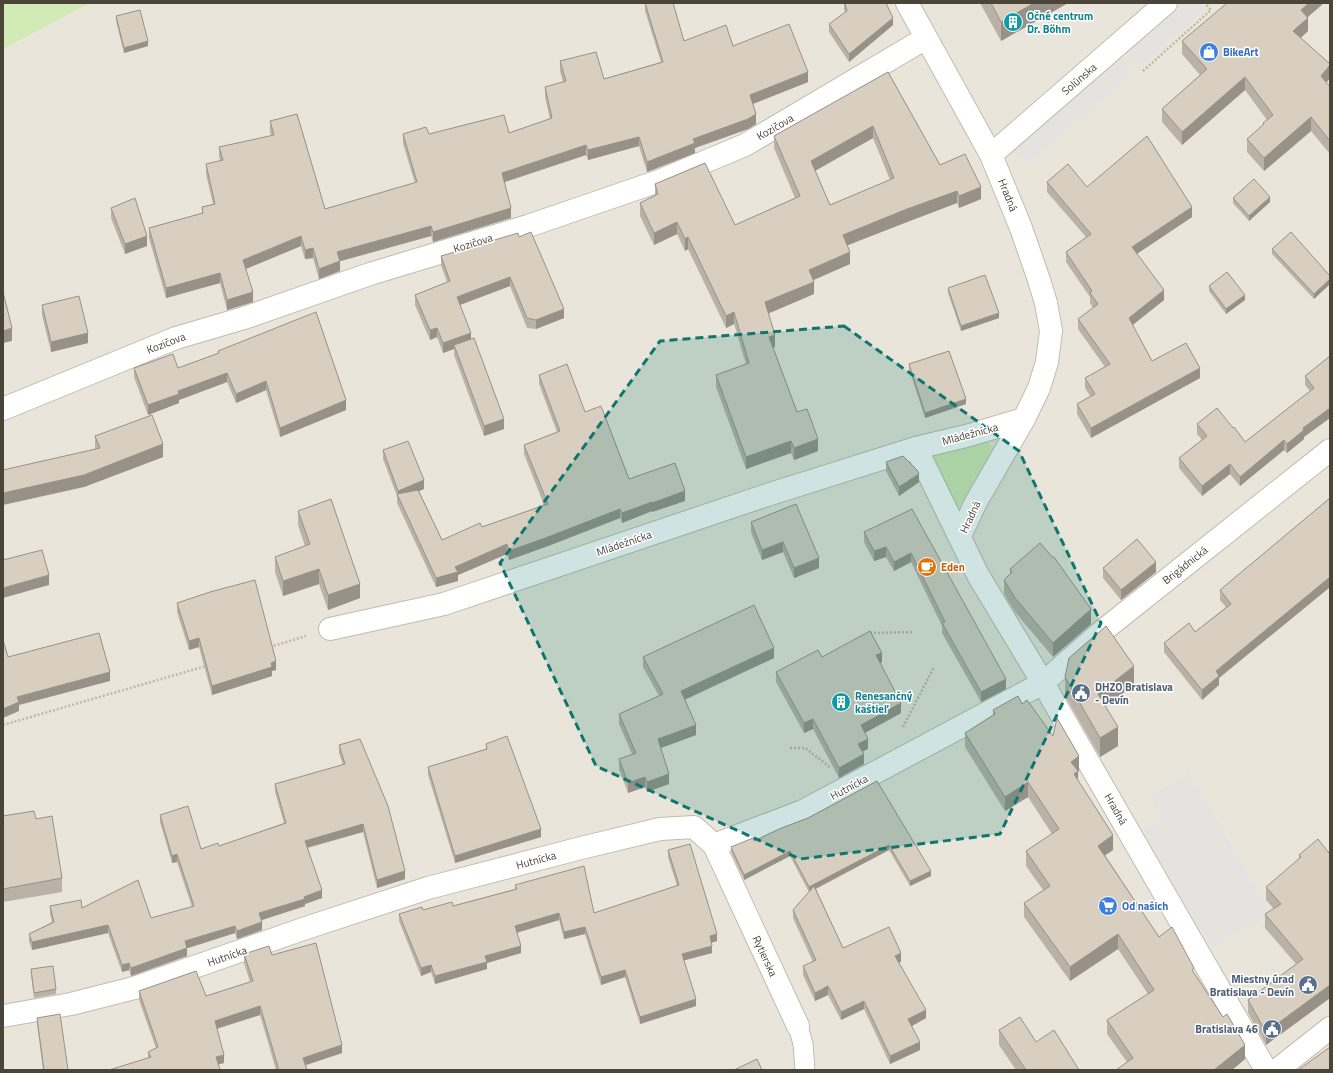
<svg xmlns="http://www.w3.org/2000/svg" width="1333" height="1073" font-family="'Titillium Web',sans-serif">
	<rect width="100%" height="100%" fill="#f6f3ec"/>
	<!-- residential -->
	<polygon fill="#eae5da" points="90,3 1330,3 1330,1070 3,1070 3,49"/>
	<!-- green -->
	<g fill="#d2eab5">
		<polygon points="3,3 90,3 3,49"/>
		<polygon points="985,439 993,448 956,512 924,453"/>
	</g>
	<!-- parking -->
	<g fill="#e5e3e0">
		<polygon points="1183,3 1197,3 1204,11 1139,68 1125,53"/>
		<polygon points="1121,57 1134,73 1027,165 1013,150"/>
		<polygon points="1189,773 1271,914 1212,948 1143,830 1163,819 1150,796"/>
	</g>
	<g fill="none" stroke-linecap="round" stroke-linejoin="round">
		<!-- pedestrian casing -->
		<g stroke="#c2bbae" stroke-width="21">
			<polyline id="pedestrian" points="798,1026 803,1044 805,1070"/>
		</g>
		<!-- minor casing -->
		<g stroke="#c2bbae" stroke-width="24">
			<g id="minor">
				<polyline points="907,3 991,155 1021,228 1039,280 1046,303 1051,331 1047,362 1039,388 1024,419 976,502 960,536"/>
				<polyline points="991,155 1166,3"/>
				<polyline points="3,409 176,338 244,318 370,274 528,226 659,181 745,145 926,38"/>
				<polyline points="916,448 978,575 1043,683 1266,1070"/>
				<polyline points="330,629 444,604 767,495 916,448 966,436 1024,419"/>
				<polyline points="714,845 803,811 1043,683 1100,633 1330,450"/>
				<polyline points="3,1016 71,1004 134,988 303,929 428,888 581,848 660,829 694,827 714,845 798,1026"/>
			</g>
		</g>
		<!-- tertiary casing -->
		<g stroke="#c2bbae" stroke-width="24">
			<polyline id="tertiary" points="1277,1070 1330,1028"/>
		</g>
		<!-- path -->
		<g stroke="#c4b79f" stroke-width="2.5" stroke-dasharray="2 2" stroke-linecap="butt">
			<polyline points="1143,71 1211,10 1205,3"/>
			<polyline points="870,633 914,632"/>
			<polyline points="270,647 306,636"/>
			<polyline points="3,725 206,666"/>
			<polyline points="903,727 934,667"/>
			<polyline points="790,748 805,748 831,768"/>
		</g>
		<!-- pedestrian -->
		<use href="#pedestrian" stroke="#fff" stroke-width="19"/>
		<!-- minor -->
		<use href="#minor" stroke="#fff" stroke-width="22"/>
		<!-- tertiary -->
		<use href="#tertiary" stroke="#fff" stroke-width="22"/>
	</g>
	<!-- wall -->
	<g fill="#bab2a6" fill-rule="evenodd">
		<polygon points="645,3 673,3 684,41 733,46 808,82 753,104 756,124 748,129 695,148 695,153 647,172 639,146 588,160 586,155 504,182 511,218 433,242 431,236 340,261 340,271 319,279 313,258 305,259 301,246 246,269 253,302 227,310 220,283 166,298 149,238 149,228 202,213 202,207 213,204 206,174 206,164 220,161 219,157 219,147 271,136 270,131 270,121 325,209 415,183 403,144 403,134 429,134 509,133 550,119 545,97 545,87 563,82 560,71 560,61 604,79 661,62 645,11"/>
		<polygon points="844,3 886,3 893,25 849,62 829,32 829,24 845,13 844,9"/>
		<polygon points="980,3 1068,3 1001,41"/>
		<polygon points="116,16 148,46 124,53 116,21"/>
		<polygon points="1307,17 1308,31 1301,38 1330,64 1330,78 1326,82 1330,87 1330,154 1311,131 1264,171 1247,152 1247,139 1263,125 1263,123 1267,120 1245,90 1182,145 1162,122 1162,109 1200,75 1182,54 1182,41"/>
		<path d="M888,72L940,165L981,199L959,208L957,203L907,222L848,245L850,264L813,280L814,294L768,313L775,347L773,348L797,412L818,451L794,460L791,453L746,469L716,387V375L746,364L734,324L726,328L688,249L685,251L677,234L654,245L640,216V203L655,196V184L735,225L795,198L774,148V136ZM873,138L890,180L830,205L815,171Z"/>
		<polygon points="1047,182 1087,187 1192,217 1137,254 1164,300 1132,325 1152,361 1200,378 1091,438 1077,414 1077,404 1090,396 1085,388 1085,378 1105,367 1078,329 1078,319 1093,308 1090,303 1090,297 1066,262 1066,252 1086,237 1047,192"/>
		<polygon points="1233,198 1270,202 1249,221 1233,203"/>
		<polygon points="111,208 147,246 125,254 111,218"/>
		<polygon points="519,237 564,318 536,329 527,328 510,286 460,305 471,339 504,429 484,436 454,355 454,349 443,353 437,337 430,340 415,305 415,295 447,282 441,265 441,256"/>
		<polygon points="1272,249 1330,276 1330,284 1314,299 1272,254"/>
		<polygon points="1209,286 1245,300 1226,314 1209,291"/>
		<polygon points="948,288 999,318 961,331 948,293"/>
		<polygon points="42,305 88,343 51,352 42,315"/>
		<polygon points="218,351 346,410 280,437 266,390 236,403 227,382 179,400 179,403 148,415 134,377 134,368 178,368 218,353"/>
		<polygon points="1330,356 1304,437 1304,439 1287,453 1284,450 1240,486 1230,474 1202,496 1179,468 1179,458 1202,440 1197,434 1197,424 1233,428 1245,442 1310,391 1305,385 1305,376"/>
		<polygon points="909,364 966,404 925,418 909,369"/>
		<polygon points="539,375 585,412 629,479 685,501 652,512 652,511 622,523 620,518 548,546 509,560 507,554 458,575 458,581 436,587 397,503 397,496 383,459 383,450 424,489 419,491 442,540 482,527 544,505 524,454 524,445 557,432 539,384"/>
		<polygon points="95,436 163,457 84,487 95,449"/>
		<polygon points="886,462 919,482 899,496 886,471"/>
		<polygon points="1330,498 1330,587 1219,678 1219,685 1202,700 1164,652 1164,643 1195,632 1226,607 1220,600 1220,590"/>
		<polygon points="796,504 819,568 794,578 783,552 762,560 751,532 751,522"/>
		<polygon points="912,509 1006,689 981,702 942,633 942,626 911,562 894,571 886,557 874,561 864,542 864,532"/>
		<polygon points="298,511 360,598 328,610 319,584 283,596 275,572 275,557 305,546 298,525"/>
		<polygon points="1103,568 1156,572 1121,600 1103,578"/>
		<polygon points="1010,569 1091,624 1053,657 1015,612 1004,594 1004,580 1010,575"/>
		<polygon points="177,603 276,670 272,671 272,676 212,695 199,647 189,650 177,612"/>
		<polygon points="643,657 774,658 685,700 696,735 661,748 669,784 647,792 645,787 628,793 619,769 619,759 632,754 619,724 619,714 659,696 643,667"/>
		<polygon points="822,657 882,662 880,663 901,713 865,733 868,749 862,751 864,764 839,778 813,729 804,733 776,682 776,672"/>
		<polygon points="1065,677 1134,685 1106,706 1118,746 1100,757 1065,696"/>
		<polygon points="1022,704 1053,736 1079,771 1078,772 1078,780 1113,850 1105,855 1159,937 1194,973 1245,1059 1232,1070 1116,1070 1127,1062 1107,1034 1107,1020 1148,994 1118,949 1070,981 1024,917 1024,903 1043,890 1026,866 1026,851 1052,834 1028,797 1005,811 965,747 965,733 993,715 993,710"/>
		<polygon points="486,744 541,837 455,863 428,775 428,767 486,749"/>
		<polygon points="339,745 405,879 377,888 363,832 308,848 322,898 305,904 305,906 261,920 262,930 237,939 235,933 187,948 187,956 131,976 129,970 122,972 108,933 32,950 29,942 29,934 52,922 50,914 50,906 82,908 151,918 192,907 177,862 172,863 160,822 160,815 201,849 219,846 284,823 275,792 275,784 343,765 339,753"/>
		<polygon points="877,781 931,876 910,886 889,850 816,889 843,948 901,962 899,962 926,1018 912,1026 920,1050 890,1064 864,1009 841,1020 828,995 815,1001 803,975 803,966 813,962 793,918 793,910 809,892 790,856 744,880 731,852 731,847 754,841 808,818"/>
		<polygon points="3,816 36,819 62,878 62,892 3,902"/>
		<polygon points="668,850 717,941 711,943 712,953 684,960 696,1006 640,1024 625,977 601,985 585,934 564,939 559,920 517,933 521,953 487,963 487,969 435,984 431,972 421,976 399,921 399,914 453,906 515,889 515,885 594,913 677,886 668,857"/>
		<polygon points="1330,852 1330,998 1266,1045 1248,1013 1248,1000 1296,964 1265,928 1265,914 1274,909 1266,900 1266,887 1299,859 1299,855 1329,853"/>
		<polygon points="244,954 272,955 342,1053 306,1065 307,1070 276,1070 260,1015 217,1029 224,1063 218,1064 148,1058 148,1052 156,1048 139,1000 139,991 206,996 250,982 244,963"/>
		<polygon points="31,969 56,989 56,994 34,998 31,974"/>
		<polygon points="37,1018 68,1070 43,1070 37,1023"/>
		<polygon points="999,1030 1036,1042 1079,1070 1016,1070 999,1045"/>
	</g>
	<!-- shaded-wall -->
	<g fill="#979187">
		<polygon points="1034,3 1068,3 1001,41 1001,22"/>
		<polygon points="1309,3 1324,3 1301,23 1301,10"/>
		<polygon points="893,18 893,25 849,62 849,54"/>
		<polygon points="1308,18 1308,31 1293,44 1293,31"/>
		<polygon points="148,41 148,46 124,53 124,48"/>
		<polygon points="1330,65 1330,78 1321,89 1321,76"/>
		<polygon points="808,72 808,82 750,105 750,95"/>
		<polygon points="1245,77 1245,90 1182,145 1182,132"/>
		<polygon points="756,114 756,124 748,129 695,148 695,153 647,172 647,162 693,139"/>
		<polygon points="1311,117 1311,131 1264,171 1264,158"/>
		<polygon points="873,126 873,138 811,173 811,161"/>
		<polygon points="639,137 639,146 588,160 588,150"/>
		<polygon points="586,145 586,155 502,183 502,173"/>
		<polygon points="981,187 981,199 959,208 959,196"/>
		<polygon points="957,191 957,203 907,222 843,247 843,235 907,209"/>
		<polygon points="1270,197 1270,202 1249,221 1249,216"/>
		<polygon points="1192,207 1192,217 1132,257 1132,247"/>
		<polygon points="511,208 511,218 433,242 433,232"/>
		<polygon points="677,222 677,234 654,245 654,233"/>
		<polygon points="431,226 431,236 337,262 337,252"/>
		<polygon points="147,236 147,246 125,254 125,244"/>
		<polygon points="301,236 301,246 243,270 243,260"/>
		<polygon points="688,237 688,249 685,251 685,239"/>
		<polygon points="313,248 313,258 305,259 305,250"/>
		<polygon points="850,252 850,264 809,282 809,270"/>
		<polygon points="340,261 340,271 319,279 319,269"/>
		<polygon points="220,273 220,283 166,298 166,288"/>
		<polygon points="510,277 510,286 457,306 457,297"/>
		<polygon points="1330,279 1330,284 1314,299 1314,294"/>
		<polygon points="814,282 814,294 765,315 765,302"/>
		<polygon points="1164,290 1164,300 1129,328 1129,318"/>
		<polygon points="253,292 253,302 227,310 227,300"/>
		<polygon points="1245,295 1245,300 1226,314 1226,309"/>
		<polygon points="564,309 564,318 536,329 536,320"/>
		<polygon points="734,312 734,324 726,328 726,316"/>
		<polygon points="999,313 999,318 961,331 961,326"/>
		<polygon points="12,328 12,341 3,343 3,331"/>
		<polygon points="437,328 437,337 430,340 430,330"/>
		<polygon points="88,333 88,343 51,352 51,342"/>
		<polygon points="471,333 471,342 454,345 454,349 443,353 443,343"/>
		<polygon points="775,335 775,347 769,349 769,337"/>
		<polygon points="1200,368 1200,378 1091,438 1091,428"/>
		<polygon points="227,373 227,382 179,400 179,403 148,415 148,405 178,391"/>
		<polygon points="266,381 266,390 236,403 236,394"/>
		<polygon points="966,399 966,404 925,418 925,413"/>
		<polygon points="346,400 346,410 280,437 280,428"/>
		<polygon points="1330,408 1330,418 1304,437 1304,439 1287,453 1287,444 1303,428"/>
		<polygon points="504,419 504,429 484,436 484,426"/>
		<polygon points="818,439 818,451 794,460 794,448"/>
		<polygon points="1284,440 1284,450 1240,486 1240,477"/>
		<polygon points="791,441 791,453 746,469 746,457"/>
		<polygon points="163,444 163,457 84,487 3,505 3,493"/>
		<polygon points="1230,464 1230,474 1202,496 1202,486"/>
		<polygon points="919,474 919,482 899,496 899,487"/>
		<polygon points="424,480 424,489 399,500 398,497 398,491"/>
		<polygon points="685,491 685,501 652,512 652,503"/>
		<polygon points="652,502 652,511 622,523 622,513"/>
		<polygon points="620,509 620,518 548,546 509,560 509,551"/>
		<polygon points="783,542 783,552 762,560 762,550"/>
		<polygon points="507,544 507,554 458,575 458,581 436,587 436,578 455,567"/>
		<polygon points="886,547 886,557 874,561 874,551"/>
		<polygon points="911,553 911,562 894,571 894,562"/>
		<polygon points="819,558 819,568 794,578 794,568"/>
		<polygon points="1156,562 1156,572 1121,600 1121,590"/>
		<polygon points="319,569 319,584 283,596 283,581"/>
		<polygon points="49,575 49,585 3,598 3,588"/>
		<polygon points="1330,577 1330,587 1219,678 1219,685 1202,700 1202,690 1216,671"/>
		<polygon points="360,584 360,598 328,610 328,595"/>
		<polygon points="1091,609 1091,624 1053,657 1053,643"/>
		<polygon points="199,638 199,647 189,650 189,641"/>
		<polygon points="774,648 774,658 681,701 681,691"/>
		<polygon points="882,653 882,662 876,665 876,655"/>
		<polygon points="276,661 276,670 272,671 272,676 212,695 212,686"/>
		<polygon points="1134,666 1134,685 1098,712 1098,694"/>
		<polygon points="110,672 110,681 19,705 19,711 3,718 3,709 17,697"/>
		<polygon points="1006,679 1006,689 981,702 981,692"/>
		<polygon points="901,703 901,713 861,735 861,725"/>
		<polygon points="813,719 813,729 804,733 804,723"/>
		<polygon points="696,725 696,735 658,749 658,739"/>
		<polygon points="1118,727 1118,746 1100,757 1100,738"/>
		<polygon points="868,739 868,749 858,754 858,744"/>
		<polygon points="864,754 864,764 839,778 839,768"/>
		<polygon points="1079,756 1079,771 1078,772 1078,786 1074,788 1071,762"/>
		<rect x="3" y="763" width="1" height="9"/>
		<polygon points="669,774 669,784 647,792 647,782"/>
		<polygon points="645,777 645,787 628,793 628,783"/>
		<polygon points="1028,782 1028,797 1005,811 1005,797"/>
		<polygon points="363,824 363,832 305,848 305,841"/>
		<polygon points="541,829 541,837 455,863 455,856"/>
		<polygon points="1113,835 1113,850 1098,860 1098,846"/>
		<polygon points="889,845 889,850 809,892 809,887"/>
		<polygon points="790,851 790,856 744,880 744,875"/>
		<polygon points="177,854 177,862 172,863 172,856"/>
		<polygon points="405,871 405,879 377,888 377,880"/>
		<polygon points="931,871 931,876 910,886 910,881"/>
		<polygon points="322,890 322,898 305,904 305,906 259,921 259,913"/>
		<polygon points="559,913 559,920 515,933 515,926"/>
		<polygon points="262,922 262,930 237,939 237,931"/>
		<polygon points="108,925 108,933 32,950 32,942"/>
		<polygon points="235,926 235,933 185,949 185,941"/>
		<polygon points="585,927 585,934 564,939 564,932"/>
		<polygon points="717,934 717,941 710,943 710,936"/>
		<polygon points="1118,934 1118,949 1070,981 1070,967"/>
		<polygon points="521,946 521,953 487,963 487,969 435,984 435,976 485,956"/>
		<polygon points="712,946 712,953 682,961 682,954"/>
		<polygon points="187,948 187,956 131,976 131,968"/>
		<polygon points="901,953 901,962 895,964 895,956"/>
		<polygon points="129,963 129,970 122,972 122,965"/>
		<polygon points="431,965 431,972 421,976 421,968"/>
		<polygon points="625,970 625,977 601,985 601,977"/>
		<polygon points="1330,985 1330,998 1266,1045 1266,1032"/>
		<polygon points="828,986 828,995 815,1001 815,993"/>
		<polygon points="696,999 696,1006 640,1024 640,1017"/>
		<polygon points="864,1001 864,1009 841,1020 841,1012"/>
		<polygon points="260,1006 260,1015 215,1029 215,1021"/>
		<polygon points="926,1010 926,1018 908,1028 908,1019"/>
		<polygon points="920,1042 920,1050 890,1064 890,1056"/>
		<polygon points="342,1045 342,1053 303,1066 303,1058"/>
		<polygon points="1245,1045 1245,1059 1232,1070 1214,1070"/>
		<polygon points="224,1055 224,1063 216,1065 216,1057"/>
	</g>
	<!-- building -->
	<g fill="#d8cfc1" stroke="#979187" fill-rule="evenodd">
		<polygon points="645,3 673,3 684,41 726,25 733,46 789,24 808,72 750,95 756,114 748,119 693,139 695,143 647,162 639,137 588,150 586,145 502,173 511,208 433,232 431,226 337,252 340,261 319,269 313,248 305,250 301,236 243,260 253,292 227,300 220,273 166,288 149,228 203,213 202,207 215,204 206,164 223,160 219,147 274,135 270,121 297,114 325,209 417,182 403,134 426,127 429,134 504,115 509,133 552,118 545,87 566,81 560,61 596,52 604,79 663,62"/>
		<polygon points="845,3 886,3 893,18 849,54 829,24 847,11"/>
		<polygon points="991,3 1034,3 1001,22"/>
		<polygon points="1227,3 1309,3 1301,10 1308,18 1293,31 1330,64 1330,65 1321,76 1330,87 1330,141 1311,117 1264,158 1247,139 1264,124 1263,123 1273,115 1245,77 1182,132 1162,109 1207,69 1182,41"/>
		<polygon points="140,10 148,41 124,48 116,16"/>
		<path d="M888,72L940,165L965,154L981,187L959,196L957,191L907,209L843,235L850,252L809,270L814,282L765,302L775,335L769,337L797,412L807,409L818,439L794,448L791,441L746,457L716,375L749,363L734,312L726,316L688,237L685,239L677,222L654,233L640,203L658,194L655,184L705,163L735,225L800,196L774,136ZM873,126L894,178L830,205L811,161Z"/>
		<polygon points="1147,136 1192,207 1132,247 1164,290 1129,318 1152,361 1186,343 1200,368 1091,428 1077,404 1095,394 1085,378 1110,364 1078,319 1098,304 1090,293 1092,291 1066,252 1091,234 1047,182 1068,164 1087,187"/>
		<polygon points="1254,179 1270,197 1249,216 1233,198"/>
		<polygon points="135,198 147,236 125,244 111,208"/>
		<polygon points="531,232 564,309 536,320 527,318 510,277 457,297 471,333 443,343 437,328 430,330 415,295 450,281 441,256 518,233 519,237"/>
		<polygon points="1291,232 1330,276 1330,279 1314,294 1272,249"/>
		<polygon points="1227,272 1245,295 1226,309 1209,286"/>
		<polygon points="985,275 999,313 961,326 948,288"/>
		<polygon points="3,292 12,328 3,331"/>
		<polygon points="79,296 88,333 51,342 42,305"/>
		<polygon points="316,312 346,400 280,428 266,381 236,394 227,373 178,391 179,394 148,405 134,368 173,354 178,368 219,353 218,351"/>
		<polygon points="474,338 504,419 484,426 454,345"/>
		<polygon points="949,351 966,399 925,413 909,364"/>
		<polygon points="1330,356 1330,408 1303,428 1304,430 1287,444 1284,440 1240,477 1230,464 1202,486 1179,458 1207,436 1197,424 1217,408 1233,428 1234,427 1245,442 1314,388 1305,376"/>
		<polygon points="567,364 585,412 601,406 629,479 675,463 685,491 652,503 652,502 622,513 620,509 548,537 509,551 507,544 455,567 458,572 436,578 397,494 418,490 442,540 480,523 482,527 548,504 524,445 560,431 539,375"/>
		<polygon points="152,415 163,444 84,475 3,493 3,470 100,448 95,436"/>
		<polygon points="408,441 424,480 398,491 383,450"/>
		<polygon points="903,456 917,470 919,474 899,487 886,462"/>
		<polygon points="1330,498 1330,577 1216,671 1219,676 1202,690 1164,643 1189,623 1195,632 1231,604 1220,590"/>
		<polygon points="331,499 360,584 328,595 319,569 283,581 275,557 310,544 298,511"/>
		<polygon points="796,504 819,558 794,568 783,542 762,550 751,522"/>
		<polygon points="912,509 1006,679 981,692 942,623 945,622 911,553 894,562 886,547 874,551 864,532"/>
		<polygon points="1137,539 1156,562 1121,590 1103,568"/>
		<polygon points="1040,543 1052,557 1054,557 1091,609 1053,643 1015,598 1004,580 1012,572 1010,569"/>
		<polygon points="42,550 49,575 3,588 3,560"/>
		<polygon points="255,580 276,661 271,663 272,667 212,686 199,638 189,641 177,603 210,592"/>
		<polygon points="754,605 774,648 681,691 696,725 658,739 669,774 647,782 645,777 628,783 619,759 636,753 619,714 663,694 643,657"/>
		<polygon points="1106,626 1134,666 1098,694 1118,727 1100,738 1065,677 1069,658"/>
		<polygon points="870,631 882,653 876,655 901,703 861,725 868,739 858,744 864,754 839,768 813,719 804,723 776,672 818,650 822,657"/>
		<polygon points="99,633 110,672 17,697 19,702 3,709 3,640 8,657"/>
		<polygon points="1018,696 1022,704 1027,700 1053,736 1057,718 1079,756 1071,762 1078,771 1074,774 1113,835 1098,846 1159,937 1172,927 1194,968 1192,970 1223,1017 1227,1014 1245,1045 1214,1070 1116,1070 1133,1058 1107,1020 1154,990 1118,934 1070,967 1024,903 1050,886 1026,851 1059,829 1028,782 1005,797 965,733 995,714 993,710"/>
		<polygon points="507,736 541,829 455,856 428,767 487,749 486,744"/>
		<polygon points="360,739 388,806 405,871 377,880 363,824 305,841 322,890 304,897 305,899 259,913 262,922 237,931 235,926 185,941 187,948 131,968 129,963 122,965 108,925 32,942 29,934 54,922 50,906 81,900 82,908 138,880 151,918 194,906 177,854 172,856 160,815 188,806 201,849 218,843 219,846 286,823 275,784 345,764 339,745"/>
		<polygon points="877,781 931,871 910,881 889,845 809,887 790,851 744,875 731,847 753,838 754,841 779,829 808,818"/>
		<polygon points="34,811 36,819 52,816 62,878 3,889 3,816"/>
		<polygon points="1318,839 1329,853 1330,852 1330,985 1266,1032 1248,1000 1303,959 1265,914 1281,904 1266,887 1301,857 1299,855"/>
		<polygon points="690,844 717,934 710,936 712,946 682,954 696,999 640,1017 625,970 601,977 585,927 564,932 559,913 515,926 521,946 485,956 487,962 435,976 431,965 421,968 399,914 422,907 423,910 452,902 453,906 517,889 515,885 584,866 594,913 679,885 668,850"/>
		<polygon points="814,886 843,948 889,927 901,953 895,956 926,1010 908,1019 920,1042 890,1056 864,1001 841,1012 828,986 815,993 803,966 816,960 793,910"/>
		<polygon points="316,943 342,1045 303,1058 307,1070 279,1070 260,1006 215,1021 224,1055 216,1057 220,1070 109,1070 151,1057 148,1052 158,1047 139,991 196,971 206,996 253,981 244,954 269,946 272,955"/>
		<polygon points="53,966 56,989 34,993 31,969"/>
		<polygon points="60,1014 68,1070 44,1070 37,1018"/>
		<polygon points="1020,1017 1036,1042 1054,1030 1079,1070 1026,1070 999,1030"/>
		<polygon points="1330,1047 1330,1070 1298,1070"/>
		<polygon points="757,1059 762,1070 734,1070"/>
	</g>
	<!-- marked area -->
	<path fill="#0f766e" fill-opacity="0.2" stroke="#0f766e" stroke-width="3" stroke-dasharray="8 5" stroke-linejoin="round" d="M844,326L1019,451L1101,623L1000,834L800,859L596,766L500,563L660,341Z"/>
	<!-- icons -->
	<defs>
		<g id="building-disc" transform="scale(1)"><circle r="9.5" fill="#0f9aa8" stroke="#fff"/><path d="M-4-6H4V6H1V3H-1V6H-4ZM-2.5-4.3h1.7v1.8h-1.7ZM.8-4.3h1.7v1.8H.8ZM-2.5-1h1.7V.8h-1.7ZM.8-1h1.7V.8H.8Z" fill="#fff"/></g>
		<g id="shop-disc" transform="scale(1)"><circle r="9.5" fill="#3f7fe0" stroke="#fff"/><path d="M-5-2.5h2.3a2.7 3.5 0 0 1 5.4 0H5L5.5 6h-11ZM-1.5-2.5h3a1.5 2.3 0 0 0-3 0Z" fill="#fff"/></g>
		<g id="cafe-disc" transform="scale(1)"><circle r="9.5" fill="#e8710a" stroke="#fff"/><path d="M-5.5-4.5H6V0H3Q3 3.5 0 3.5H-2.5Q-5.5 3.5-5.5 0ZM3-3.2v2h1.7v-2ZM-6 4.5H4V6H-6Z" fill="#fff"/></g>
		<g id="civic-disc" transform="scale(1)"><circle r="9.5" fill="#5c6f8a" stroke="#fff"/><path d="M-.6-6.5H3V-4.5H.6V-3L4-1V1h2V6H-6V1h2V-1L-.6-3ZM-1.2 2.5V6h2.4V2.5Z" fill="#fff"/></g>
		<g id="supermarket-disc" transform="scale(1)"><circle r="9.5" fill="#3f7fe0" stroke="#fff"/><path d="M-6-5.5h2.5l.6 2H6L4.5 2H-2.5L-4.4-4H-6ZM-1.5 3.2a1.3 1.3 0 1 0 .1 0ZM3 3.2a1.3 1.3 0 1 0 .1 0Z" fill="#fff"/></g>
	</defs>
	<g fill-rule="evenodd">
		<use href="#building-disc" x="1013" y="22"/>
		<use href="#shop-disc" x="1209" y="52"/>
		<use href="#cafe-disc" x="927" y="567"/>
		<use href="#civic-disc" x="1081" y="693"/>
		<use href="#building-disc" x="841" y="702"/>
		<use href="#supermarket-disc" x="1108" y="906"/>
		<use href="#civic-disc" x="1308" y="985"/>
		<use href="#civic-disc" x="1272" y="1029"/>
	</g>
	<g text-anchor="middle" stroke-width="3" stroke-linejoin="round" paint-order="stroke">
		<!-- culture labels -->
		<g font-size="11" font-weight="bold" fill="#0d838f" stroke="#fff" text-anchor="start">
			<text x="1027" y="20">Očné centrum<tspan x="1027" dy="13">Dr. Böhm</tspan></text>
			<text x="855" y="700">Renesančný<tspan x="855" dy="13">kaštieľ</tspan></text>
		</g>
		<!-- shop labels -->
		<g font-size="11" font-weight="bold" fill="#366cbe" stroke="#fff" text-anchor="start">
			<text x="1223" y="56">BikeArt</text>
			<text x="1122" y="910">Od našich</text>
		</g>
		<!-- street labels -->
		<g font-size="11" fill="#4b4439" stroke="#fff">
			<text transform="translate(1079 79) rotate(-41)" y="4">Solúnska</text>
			<text transform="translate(775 127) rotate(-30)" y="4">Kozičova</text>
			<text transform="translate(1008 195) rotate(68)" y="4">Hradná</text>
			<text transform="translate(473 243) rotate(-17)" y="4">Kozičova</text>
			<text transform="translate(166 343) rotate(-21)" y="4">Kozičova</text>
			<text transform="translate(970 434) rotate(-15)" y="4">Mládežnícka</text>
			<text transform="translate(970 517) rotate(-65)" y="4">Hradná</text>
			<text transform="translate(624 543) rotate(-19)" y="4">Mládežnícka</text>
			<text transform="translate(1185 565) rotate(-38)" y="4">Brigádnická</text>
			<text transform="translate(849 787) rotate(-28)" y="4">Hutnícka</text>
			<text transform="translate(1116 809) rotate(60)" y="4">Hradná</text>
			<text transform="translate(536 860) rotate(-15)" y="4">Hutnícka</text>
			<text transform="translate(227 956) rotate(-19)" y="4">Hutnícka</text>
			<text transform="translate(765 956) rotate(65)" y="4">Rytierska</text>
		</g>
		<!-- food labels -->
		<g font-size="11" font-weight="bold" fill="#c56008" stroke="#fff" text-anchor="start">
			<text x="941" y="571">Eden</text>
		</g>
		<!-- service labels -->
		<g font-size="11" font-weight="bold" fill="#4e5e75" stroke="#fff" text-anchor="end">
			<text x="1095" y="691" text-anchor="start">DHZO Bratislava<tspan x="1095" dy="13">- Devín</tspan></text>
			<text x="1294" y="983">Miestny úrad<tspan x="1294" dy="13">Bratislava - Devín</tspan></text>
			<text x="1258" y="1033">Bratislava 46</text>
		</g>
	</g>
	<!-- border -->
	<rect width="1333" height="1073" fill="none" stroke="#4b4439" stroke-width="8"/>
</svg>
